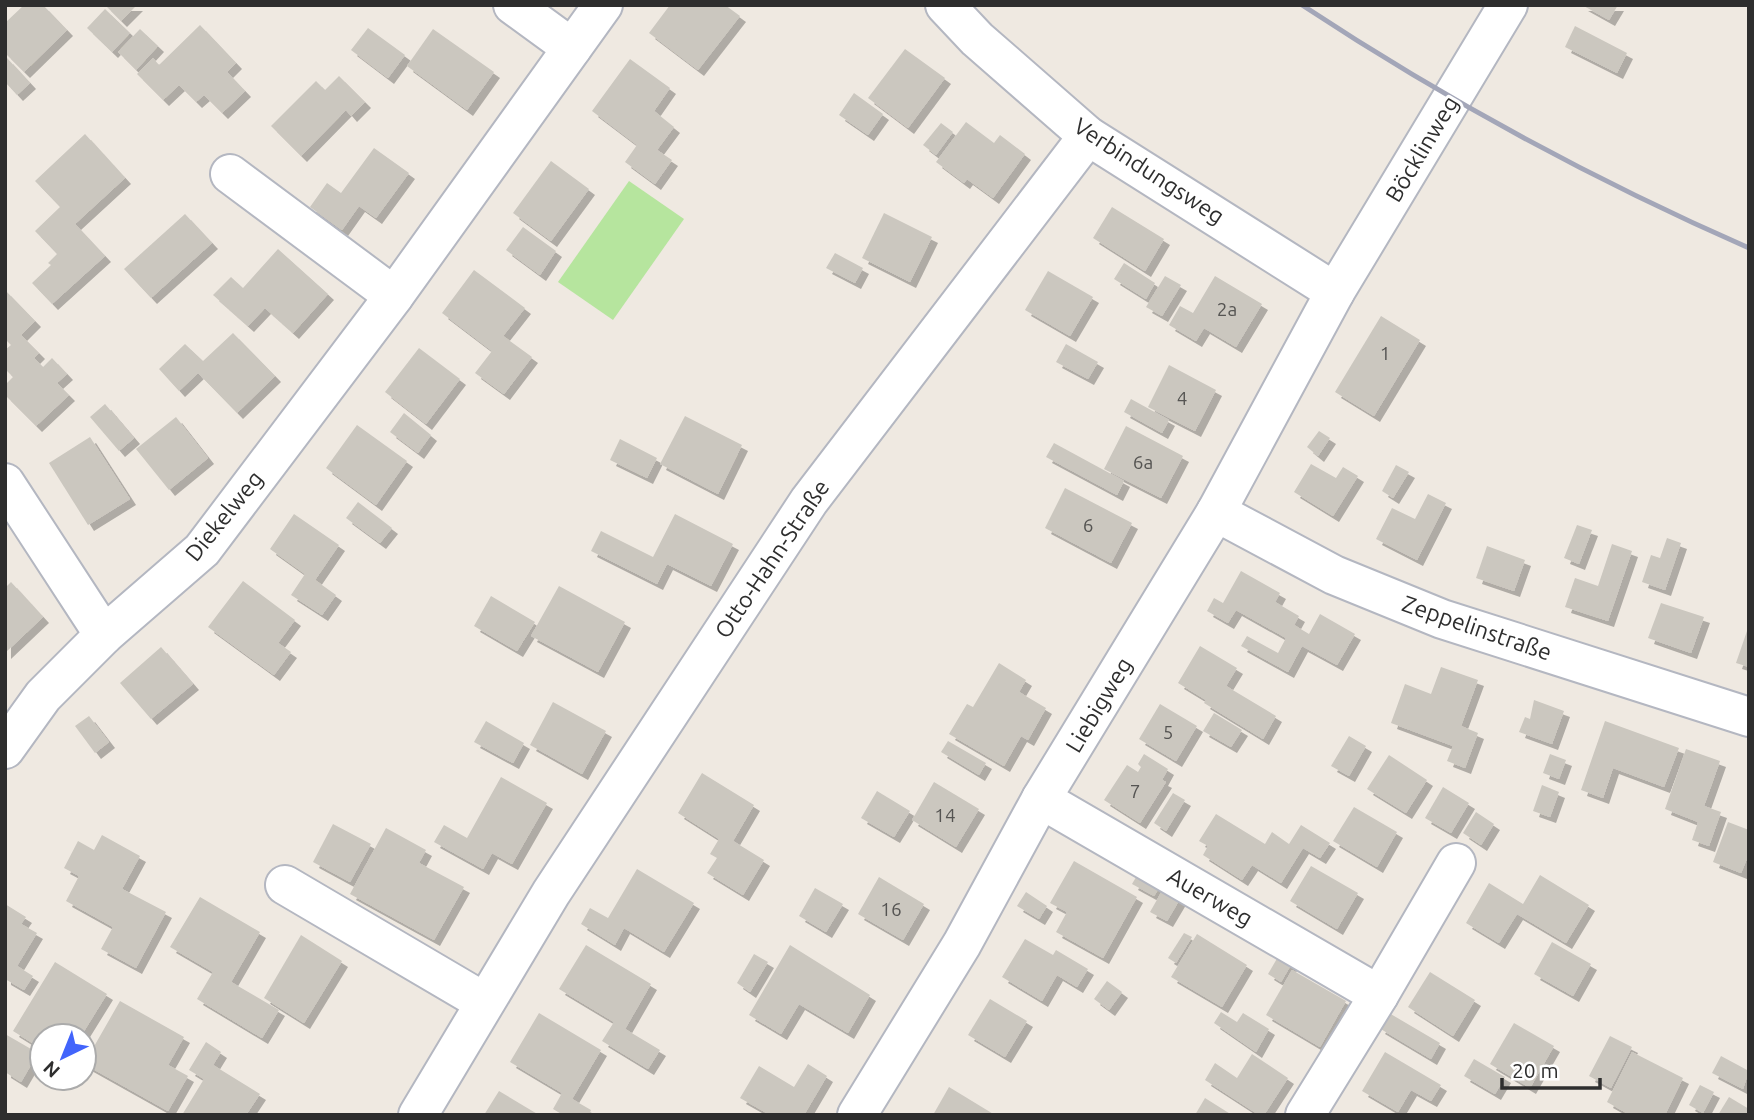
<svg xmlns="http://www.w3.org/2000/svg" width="1754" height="1120" font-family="Ubuntu,sans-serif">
	<defs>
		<filter id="shadow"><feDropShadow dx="6" dy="6" stdDeviation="0" flood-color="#0004"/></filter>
	</defs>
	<rect width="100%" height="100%" fill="#efe9e1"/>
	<!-- green -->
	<polygon fill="#b6e59e" points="629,181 684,219 613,320 558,282"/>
	<!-- building -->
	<g fill="#cbc7bf" filter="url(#shadow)">
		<polygon points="24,5 43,5 67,30 24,72 5,53 5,23"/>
		<polygon points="105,5 137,5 121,21"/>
		<polygon points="670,5 725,5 740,16 698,70 649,33"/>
		<polygon points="1582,5 1618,5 1609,20"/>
		<polygon points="105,9 130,33 112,52 87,28"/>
		<polygon points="200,25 236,63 227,72 245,91 222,113 204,95 196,102 179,85 163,100 137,74 153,58 159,65"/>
		<polygon points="1575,26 1627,53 1617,73 1565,47"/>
		<polygon points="368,28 405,55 388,78 351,50"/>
		<polygon points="140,29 158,46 136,70 118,52"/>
		<polygon points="433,29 494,72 467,110 407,66"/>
		<polygon points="905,49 945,78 908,128 868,98"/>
		<polygon points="7,58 30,83 17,95 5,82"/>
		<polygon points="630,59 670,88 654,111 674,127 657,150 672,160 655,184 625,162 637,145 592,111"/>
		<polygon points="339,76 365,102 351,116 346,110 301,156 271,126 316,81 325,90"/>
		<polygon points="854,93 883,114 868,135 839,115"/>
		<polygon points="966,122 994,143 1000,135 1025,154 993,198 967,179 964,183 936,162"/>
		<polygon points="941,123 953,132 936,155 923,145"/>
		<polygon points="85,134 125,178 75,224 105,256 52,304 32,283 51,265 48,263 57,254 35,231 60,207 35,181"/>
		<polygon points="374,148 409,173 376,218 359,206 342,230 310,207 327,183 341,193"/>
		<polygon points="551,161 589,189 551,241 513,213"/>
		<polygon points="1112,207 1164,239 1145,271 1093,238"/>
		<polygon points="884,213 932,237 910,282 862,258"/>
		<polygon points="185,214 212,243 151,298 124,269"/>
		<polygon points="523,227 556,251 540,275 506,250"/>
		<polygon points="278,249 328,294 293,333 265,308 248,326 213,295 231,277 243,288"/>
		<polygon points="835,253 863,268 855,283 826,268"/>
		<polygon points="1124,263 1155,283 1146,299 1114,279"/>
		<polygon points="474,270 525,308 503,336 532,357 504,394 475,373 492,351 442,313"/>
		<polygon points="1048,271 1093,297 1070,336 1025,310"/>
		<polygon points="1165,276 1181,285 1162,316 1146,307"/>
		<polygon points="1215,276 1262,304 1236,347 1204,328 1196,341 1169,325 1180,306 1193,313"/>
		<polygon points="5,290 35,321 21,335 39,353 34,358 43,367 52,358 67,374 57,383 69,395 36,426 5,395 5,385 13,377 5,369 5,350 11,345 5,339"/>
		<polygon points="1381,316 1420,340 1374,416 1335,392"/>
		<polygon points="233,333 275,376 237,413 198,373 179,391 159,369 185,344 203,361"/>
		<polygon points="1066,344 1098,362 1088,379 1056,362"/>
		<polygon points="419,348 460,379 426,424 385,392"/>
		<polygon points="1169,365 1216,390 1195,431 1148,407"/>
		<polygon points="1131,399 1169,420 1162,433 1124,412"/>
		<polygon points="105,404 134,438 119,451 90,417"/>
		<polygon points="404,413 431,435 418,453 390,432"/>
		<polygon points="685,416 742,445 718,494 660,464"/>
		<polygon points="176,417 208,458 169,490 136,449"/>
		<polygon points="357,425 407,461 376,505 326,468"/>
		<polygon points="1126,426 1183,456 1161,498 1104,469"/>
		<polygon points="1319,431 1330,438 1318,456 1307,447"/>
		<polygon points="90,437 130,499 88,525 49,463"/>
		<polygon points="620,439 657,458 647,478 610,460"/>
		<polygon points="1054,443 1124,481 1117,495 1046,457"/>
		<polygon points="1311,464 1336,478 1343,467 1358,476 1333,516 1294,492"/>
		<polygon points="1396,465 1409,472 1393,498 1382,491"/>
		<polygon points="1065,488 1132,523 1111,563 1045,528"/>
		<polygon points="1428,494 1446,503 1417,560 1376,539 1392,508 1415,519"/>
		<polygon points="358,502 392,528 380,543 346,518"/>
		<polygon points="294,514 339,545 315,580 336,595 322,615 291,595 305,574 270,549"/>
		<polygon points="675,514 733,544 711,586 667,564 657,584 591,551 601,531 653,557"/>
		<polygon points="1577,525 1592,530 1579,564 1564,558"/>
		<polygon points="1667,538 1681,543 1665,590 1642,582 1651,555 1660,558"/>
		<polygon points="1612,544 1632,551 1608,621 1565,607 1575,578 1598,586"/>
		<polygon points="1487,546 1525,560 1514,591 1476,578"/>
		<polygon points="1241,571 1280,593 1275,602 1299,616 1294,625 1309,634 1320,614 1355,634 1337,665 1302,646 1288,672 1241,646 1247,636 1278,653 1286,638 1236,610 1228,623 1207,611 1214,598 1223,603"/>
		<polygon points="243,581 295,620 278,643 291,652 274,675 208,627"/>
		<polygon points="11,582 43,617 5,653 5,588"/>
		<polygon points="559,586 625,622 598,672 531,636"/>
		<polygon points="491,596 535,622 517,651 474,626"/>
		<polygon points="1661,603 1704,617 1691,653 1648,638"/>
		<polygon points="1748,628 1749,628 1749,667 1736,663"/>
		<polygon points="1200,646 1237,668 1226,686 1276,716 1263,739 1204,703 1206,700 1178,683"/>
		<polygon points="161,647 193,684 151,719 120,683"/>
		<polygon points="999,663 1026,680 1019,692 1046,708 1028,740 1021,736 1004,766 949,734 967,704 973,707"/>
		<polygon points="1441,667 1478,680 1461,726 1478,733 1465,768 1447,761 1453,746 1391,723 1405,684 1431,694"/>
		<polygon points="1534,700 1564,711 1552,744 1519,732 1525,717 1530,719"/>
		<polygon points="553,702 606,731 582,774 530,745"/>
		<polygon points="1160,704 1197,726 1176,761 1139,739"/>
		<polygon points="1214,713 1242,730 1231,747 1203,731"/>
		<polygon points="89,716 109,742 95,753 75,726"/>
		<polygon points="486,721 524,743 513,763 474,742"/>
		<polygon points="1605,721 1679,748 1664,787 1613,768 1603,798 1581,790"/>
		<polygon points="1349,736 1366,746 1349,776 1331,766"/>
		<polygon points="948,741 986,763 979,775 941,752"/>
		<polygon points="1686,749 1720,761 1704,806 1721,812 1709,846 1692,840 1698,822 1665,809"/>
		<polygon points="1144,754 1168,769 1162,780 1166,782 1140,823 1104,800 1127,765 1138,772 1141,767 1138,764"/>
		<polygon points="1550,754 1566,760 1559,779 1543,773"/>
		<polygon points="1389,755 1427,780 1406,813 1367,789"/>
		<polygon points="702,773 754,805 733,841 764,860 743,895 707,873 717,858 710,854 719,839 678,813"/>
		<polygon points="501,777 547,803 512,864 492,853 483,869 434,842 444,825 467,838"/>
		<polygon points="934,782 979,809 956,847 912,820"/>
		<polygon points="1542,785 1559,792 1550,817 1533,811"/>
		<polygon points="1443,787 1469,803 1451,833 1425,818"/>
		<polygon points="877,791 910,811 894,837 861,818"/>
		<polygon points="1173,793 1185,800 1166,831 1154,823"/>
		<polygon points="1354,807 1397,832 1377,867 1333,841"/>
		<polygon points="1476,812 1494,824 1481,845 1463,833"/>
		<polygon points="1216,814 1265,844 1272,832 1289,844 1301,825 1330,843 1320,858 1303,848 1281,883 1252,865 1242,880 1203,855 1208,846 1199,841"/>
		<polygon points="1728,822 1749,830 1749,854 1741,873 1713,862"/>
		<polygon points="333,824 371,844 350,882 313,862"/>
		<polygon points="386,828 426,850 419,863 464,887 434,940 350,894"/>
		<polygon points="102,835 140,856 122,889 166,912 136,968 101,949 113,927 66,901 79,876 64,868 78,841 94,850"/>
		<polygon points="1074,861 1137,897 1103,958 1056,932 1067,912 1050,903"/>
		<polygon points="1311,866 1358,893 1337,929 1290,901"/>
		<polygon points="1142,867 1164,880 1154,896 1132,884"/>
		<polygon points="637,869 694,903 664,952 624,928 615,945 581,924 590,908 608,918"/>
		<polygon points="1540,875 1589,905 1566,943 1517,914 1499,943 1466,923 1489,883 1523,904"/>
		<polygon points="879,877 924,904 903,940 858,914"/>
		<polygon points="1166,884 1183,894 1167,921 1150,912"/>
		<polygon points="815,888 843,904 826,932 799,916"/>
		<polygon points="1026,892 1047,906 1039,919 1017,906"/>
		<polygon points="200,897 260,932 231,982 279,1010 262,1038 197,999 213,972 170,947"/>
		<polygon points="5,904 26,917 21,924 37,933 17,966 33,976 24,990 5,979"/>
		<polygon points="1184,933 1192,937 1176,963 1168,958"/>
		<polygon points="1197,934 1247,965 1222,1007 1171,977"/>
		<polygon points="301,935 342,961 304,1023 264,998"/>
		<polygon points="1025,939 1053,955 1056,950 1088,969 1077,987 1057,975 1042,1001 1002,977"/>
		<polygon points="1552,942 1591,964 1573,996 1534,974"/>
		<polygon points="586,945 651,984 625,1029 660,1050 648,1069 602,1041 614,1022 559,989"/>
		<polygon points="790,945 870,995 848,1033 799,1004 781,1034 749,1015"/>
		<polygon points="1282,950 1295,958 1281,982 1268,974"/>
		<polygon points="754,954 768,962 750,992 737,983"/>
		<polygon points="55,962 107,994 81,1036 42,1036 42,1049 13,1031"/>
		<polygon points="1292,970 1346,1001 1320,1047 1266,1015"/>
		<polygon points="1430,972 1475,1000 1453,1036 1408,1007"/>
		<polygon points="1107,981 1122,992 1109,1010 1094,999"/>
		<polygon points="990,999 1027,1021 1005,1057 968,1035"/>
		<polygon points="120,1001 184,1037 168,1065 188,1076 168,1111 84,1064"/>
		<polygon points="1221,1012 1237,1022 1243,1013 1269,1029 1256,1052 1214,1023"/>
		<polygon points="539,1013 601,1050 572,1099 591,1110 589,1115 563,1115 553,1109 562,1093 510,1062"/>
		<polygon points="1389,1013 1440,1043 1431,1059 1379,1028"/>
		<polygon points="1514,1023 1554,1046 1530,1088 1490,1064"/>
		<polygon points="5,1034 38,1053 21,1082 5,1072"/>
		<polygon points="1610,1036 1632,1047 1611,1088 1589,1076"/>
		<polygon points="206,1042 221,1052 213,1065 260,1094 246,1115 182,1115 204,1079 189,1070"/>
		<polygon points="1385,1052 1441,1085 1431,1101 1411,1090 1398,1112 1362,1091"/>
		<polygon points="1632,1052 1683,1078 1665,1115 1630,1115 1607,1102"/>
		<polygon points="1252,1054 1288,1078 1264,1115 1259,1115 1205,1080 1215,1063 1237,1078"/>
		<polygon points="1721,1056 1749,1071 1743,1089 1712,1073"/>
		<polygon points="1474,1059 1505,1077 1495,1094 1464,1076"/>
		<polygon points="808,1064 827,1076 804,1115 770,1115 740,1098 759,1066 794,1087"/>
		<polygon points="1700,1085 1714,1092 1703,1113 1689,1105"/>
		<polygon points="949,1087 995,1115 933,1115"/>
		<polygon points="499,1091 539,1115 484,1115"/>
		<polygon points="1729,1097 1749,1109 1749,1115 1718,1115"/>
		<polygon points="1205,1098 1232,1115 1195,1115"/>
	</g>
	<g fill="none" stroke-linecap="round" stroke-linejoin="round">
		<!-- street casing -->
		<g stroke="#b4b7c1" stroke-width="42">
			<g id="street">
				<polyline points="513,5 572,48"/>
				<polyline points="945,5 977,39 1088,136 1335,292"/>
				<polyline points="230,174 394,296"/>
				<polyline points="5,483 104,635"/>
				<polyline points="1216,512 1334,575 1442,619 1749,717"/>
				<polyline points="5,749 43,696 104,635 202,550 394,296 603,5"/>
				<polyline points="1041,799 1379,995 1305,1115"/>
				<polyline points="285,885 484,1002"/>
				<polyline points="1379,995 1456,863"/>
				<polyline points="418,1115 551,893 809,501 1088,136"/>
				<polyline points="857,1115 962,944 1041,799 1216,512 1335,292 1508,5"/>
			</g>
		</g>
		<!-- street -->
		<use href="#street" stroke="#fff" stroke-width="38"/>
		<!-- rail -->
		<path stroke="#a3a6b8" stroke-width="5" d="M1302,5C1443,98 1594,180 1749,248"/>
	</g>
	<g text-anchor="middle" stroke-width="6" stroke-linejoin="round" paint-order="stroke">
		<!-- number labels -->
		<g font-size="19" fill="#555452">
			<text x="1227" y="316">2a</text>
			<text x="1385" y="360">1</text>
			<text x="1182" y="405">4</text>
			<text x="1143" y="469">6a</text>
			<text x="1088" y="532">6</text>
			<text x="1168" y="739">5</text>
			<text x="1135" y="798">7</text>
			<text x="945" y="822">14</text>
			<text x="891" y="916">16</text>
		</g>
		<!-- street labels -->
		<g font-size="23" fill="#2e2e2e" stroke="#fff">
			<text transform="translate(1422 149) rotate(-59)" y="8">Böcklinweg</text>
			<text transform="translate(1149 171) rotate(33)" y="8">Verbindungsweg</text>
			<text transform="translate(224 516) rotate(-51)" y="8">Diekelweg</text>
			<text transform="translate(772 559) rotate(-56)" y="8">Otto-Hahn-Straße</text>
			<text transform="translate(1477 628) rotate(19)" y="8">Zeppelinstraße</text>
			<text transform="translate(1099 705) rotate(-59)" y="8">Liebigweg</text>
			<text transform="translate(1210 897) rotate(30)" y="8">Auerweg</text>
		</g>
	</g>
	<!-- border -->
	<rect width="1754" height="1120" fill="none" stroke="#2e2e2e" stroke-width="14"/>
	<!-- north arrow -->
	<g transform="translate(63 1057) rotate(223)"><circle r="33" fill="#ffffff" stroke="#ababab" stroke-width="2"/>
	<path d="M0-5L12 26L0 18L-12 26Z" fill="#4264fb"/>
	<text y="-10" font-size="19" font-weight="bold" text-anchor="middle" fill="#2e2e2e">N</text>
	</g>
	<!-- scale -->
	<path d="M1502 1078v10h98v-10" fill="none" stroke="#2e2e2e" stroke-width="3.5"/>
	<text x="1512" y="1078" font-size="21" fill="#2e2e2e" stroke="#ffffff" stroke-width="5" paint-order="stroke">20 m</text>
</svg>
